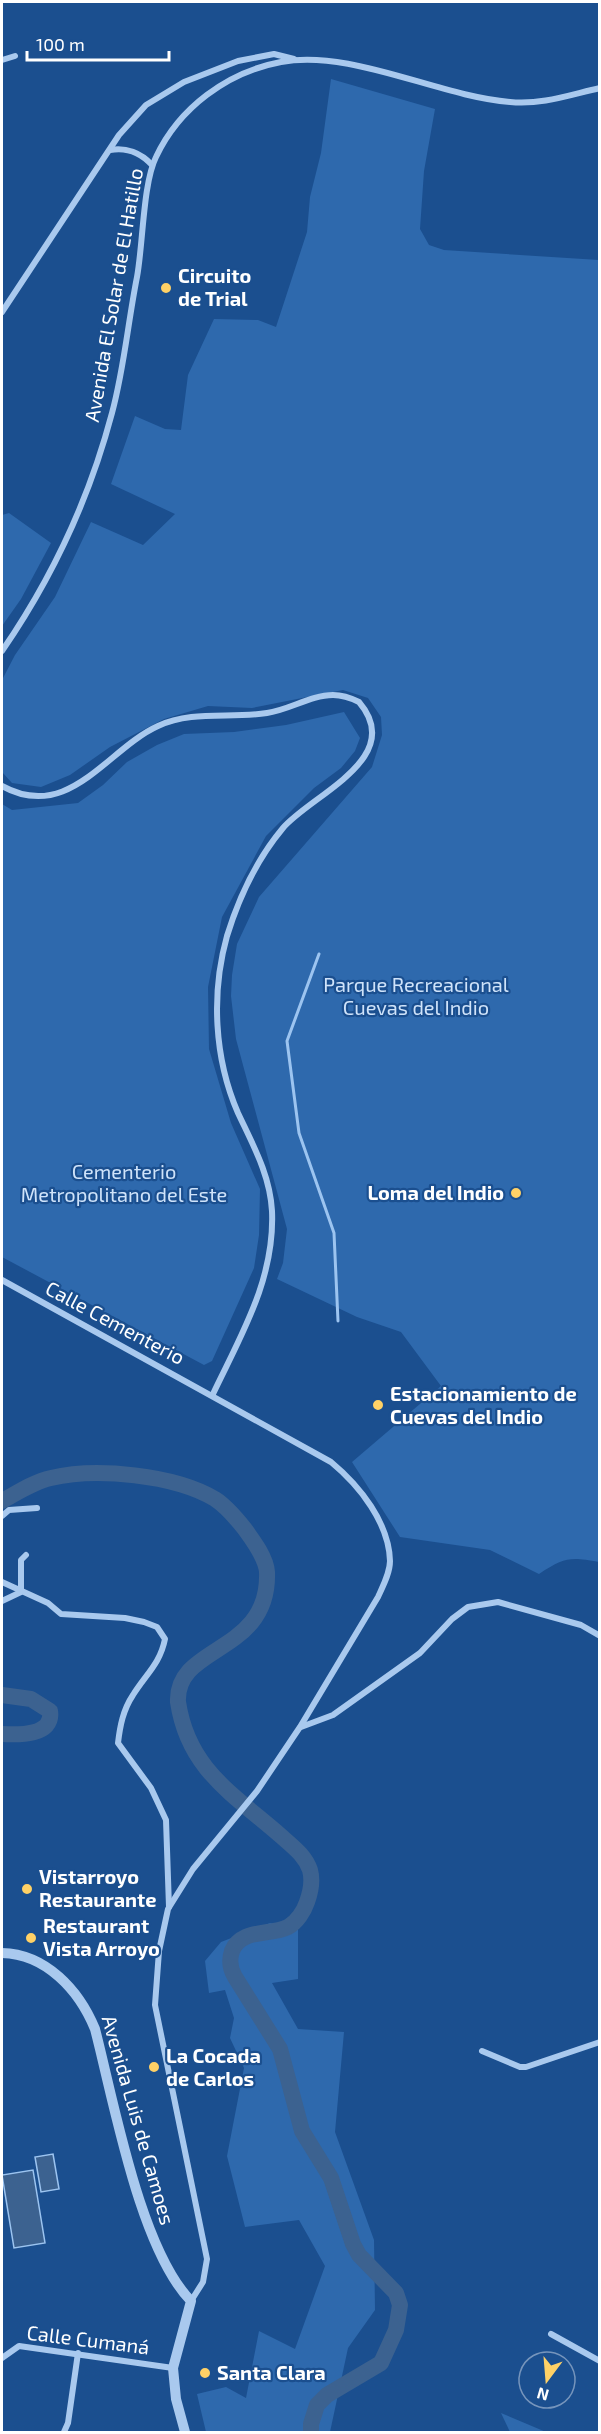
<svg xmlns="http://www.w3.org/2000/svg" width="601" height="2434" font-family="'Exo 2',sans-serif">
	<rect width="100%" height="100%" fill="#1b4f8f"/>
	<!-- green -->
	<g fill="#2e69ad">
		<path d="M331,79L435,109L424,171L420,229L429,245L444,250L599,260V1562C570,1557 565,1557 539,1574L490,1550L400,1537L352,1462L441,1386L401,1332L357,1317L277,1279L283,1263L287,1229L236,1039L231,996L232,975L237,944L259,897L372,767L382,735L381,717L368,698L343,690L252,708L208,706L164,719L110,747L70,775L41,787L12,783L2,772V680L15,655L55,597L91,522L143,545L175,514L111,484L135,416L165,429L181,430L188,375L214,319L258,320L276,327L307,232L310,197L321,153Z"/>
		<polygon points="9,513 51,543 21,599 2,626 2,515"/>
		<polygon points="344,712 360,738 355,751 341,768 314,788 266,836 222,917 208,987 209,1049 231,1123 260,1189 259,1235 254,1268 212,1361 204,1365 2,1257 2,804 12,810 78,803 103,785 127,762 157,745 184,734 234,732 286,725"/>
		<polygon points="270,1923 298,1927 298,1979 272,1983 298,2029 344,2032 335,2132 374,2240 375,2310 348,2348 330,2432 206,2432 197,2394 226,2387 246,2398 259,2331 295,2349 325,2266 299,2220 245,2227 227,2156 244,2068 230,2038 234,2018 225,1990 209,1993 205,1961 221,1942"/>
		<polygon points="501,2413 546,2432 510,2432"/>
	</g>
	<!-- water -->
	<g fill="#3c6290" stroke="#9cc4f0" stroke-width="1.5">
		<polygon points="53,2154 59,2189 41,2192 35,2157"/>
		<polygon points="33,2170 45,2243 14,2248 2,2175"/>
	</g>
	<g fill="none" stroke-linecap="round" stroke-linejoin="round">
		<!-- stream -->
		<polyline stroke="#9cc4f0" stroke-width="3" points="319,954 287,1041 299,1133 334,1233 338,1321"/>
		<!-- river -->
		<g stroke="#3c6290" stroke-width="16">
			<path d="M2,1501C17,1493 33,1482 51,1478C96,1467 175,1475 215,1499C226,1506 236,1518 244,1528C252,1539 266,1557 267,1572C270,1655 175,1644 178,1702C188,1769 233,1794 281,1836C292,1846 305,1855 310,1870C313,1881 311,1891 307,1902C304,1911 297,1922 288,1927C270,1936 241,1928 232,1951C229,1960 230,1969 235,1977L280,2049L302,2131L331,2178L353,2244L359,2255L396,2293L400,2305L396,2330L381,2363L327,2395L317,2405L311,2424V2432"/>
			<path d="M2,1695L31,1699L50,1711C54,1736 18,1735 2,1734"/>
		</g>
		<!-- minor -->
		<g stroke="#a9c9ee" stroke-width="6">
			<polyline points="2,60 15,56"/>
			<path d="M110,150C126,147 141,153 152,165"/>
			<polyline points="2,312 119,135 146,105 184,82 238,61 274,54 294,59"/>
			<path d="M2,651C53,577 89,500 112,413C124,369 128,322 137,277C143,245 143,183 156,157C179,108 227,72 281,62C352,49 437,96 510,102C542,105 569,95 600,88"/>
			<path d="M2,786C69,823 107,749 158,726C193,710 230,719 267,713C289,710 311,695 333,695C343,695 351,698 359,702C407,758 311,795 283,828C257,859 239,897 227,936C211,993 214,1058 238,1113C253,1145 270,1175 272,1211C275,1279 241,1335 213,1394"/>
			<path d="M2,1280L331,1462C360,1486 389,1523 390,1561C390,1573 383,1586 378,1597L300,1727L257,1791L193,1869L168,1909L159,1951L155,2005L207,2259L203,2282L191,2301"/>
			<polyline points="2,1516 9,1510 37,1508"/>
			<path d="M2,1582L48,1603L61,1614L125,1618L144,1622L157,1627L165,1639C160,1664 146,1674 133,1695C123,1710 120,1726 118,1743L151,1788L166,1820L169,1907"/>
			<polyline points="2,1601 21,1592 21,1560 26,1555"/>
			<polyline points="301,1727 333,1715 420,1653 452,1619 468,1607 498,1602 581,1625 600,1636"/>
			<polyline points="482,2051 520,2067 526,2067 600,2042"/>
			<polyline points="551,2334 600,2361"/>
			<polyline points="2,2358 19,2346 173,2368"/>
			<polyline points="64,2432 68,2423 78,2353"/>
		</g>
		<!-- tertiary -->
		<path stroke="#a9c9ee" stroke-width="10" d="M2,1953C46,1954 79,1990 95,2029C114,2102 140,2249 191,2301L173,2368L176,2399L185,2432"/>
	</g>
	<!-- markers -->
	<g fill="#ffd166" stroke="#1b4f8f" stroke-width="2">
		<circle cx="166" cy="288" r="6"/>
		<circle cx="516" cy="1193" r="6"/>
		<circle cx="378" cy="1405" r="6"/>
		<circle cx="27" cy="1889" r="6"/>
		<circle cx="31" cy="1938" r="6"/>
		<circle cx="154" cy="2067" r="6"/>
		<circle cx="205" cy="2373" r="6"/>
	</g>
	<g text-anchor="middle" stroke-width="4.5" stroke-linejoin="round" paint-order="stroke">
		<!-- poi labels -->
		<g font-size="20" font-weight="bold" fill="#fff" stroke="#1b4f8f" text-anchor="start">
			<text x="178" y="283">Circuito<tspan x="178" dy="23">de Trial</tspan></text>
			<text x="504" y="1200" text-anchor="end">Loma del Indio</text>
			<text x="390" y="1401">Estacionamiento de<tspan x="390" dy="23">Cuevas del Indio</tspan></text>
			<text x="39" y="1884">Vistarroyo<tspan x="39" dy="23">Restaurante</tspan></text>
			<text x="43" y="1933">Restaurant<tspan x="43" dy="23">Vista Arroyo</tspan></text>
			<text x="166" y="2063">La Cocada<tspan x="166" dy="23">de Carlos</tspan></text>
			<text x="217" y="2380">Santa Clara</text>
		</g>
		<!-- street labels -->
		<g font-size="20" fill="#fff" stroke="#1b4f8f">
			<text transform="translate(114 295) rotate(-80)" y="7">Avenida El Solar de El Hatillo</text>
			<text transform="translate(115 1323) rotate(28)" y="7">Calle Cementerio</text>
			<text transform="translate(138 2120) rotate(74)" y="7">Avenida Luis de Camoes</text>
			<text transform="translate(88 2340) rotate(7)" y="7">Calle Cumaná</text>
		</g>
		<!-- park labels -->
		<g font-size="20" fill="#cfe3fa" stroke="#1b4f8f">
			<text x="416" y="992">Parque Recreacional<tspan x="416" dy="23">Cuevas del Indio</tspan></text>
			<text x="124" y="1179">Cementerio<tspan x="124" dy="23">Metropolitano del Este</tspan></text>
		</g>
	</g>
	<!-- border -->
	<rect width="601" height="2434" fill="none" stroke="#ffffff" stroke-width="6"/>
	<!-- north arrow -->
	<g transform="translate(547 2380) rotate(196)"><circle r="28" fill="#1b4f8f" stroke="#7695bc" stroke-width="1.5"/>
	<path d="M0-4.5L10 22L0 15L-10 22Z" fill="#ffd166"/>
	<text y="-9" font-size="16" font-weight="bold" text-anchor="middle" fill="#ffffff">N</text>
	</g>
	<!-- scale -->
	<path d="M27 51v9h142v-9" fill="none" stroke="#ffffff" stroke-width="3"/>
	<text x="36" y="51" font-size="18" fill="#ffffff" stroke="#1b4f8f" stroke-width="4.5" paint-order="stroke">100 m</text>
</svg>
